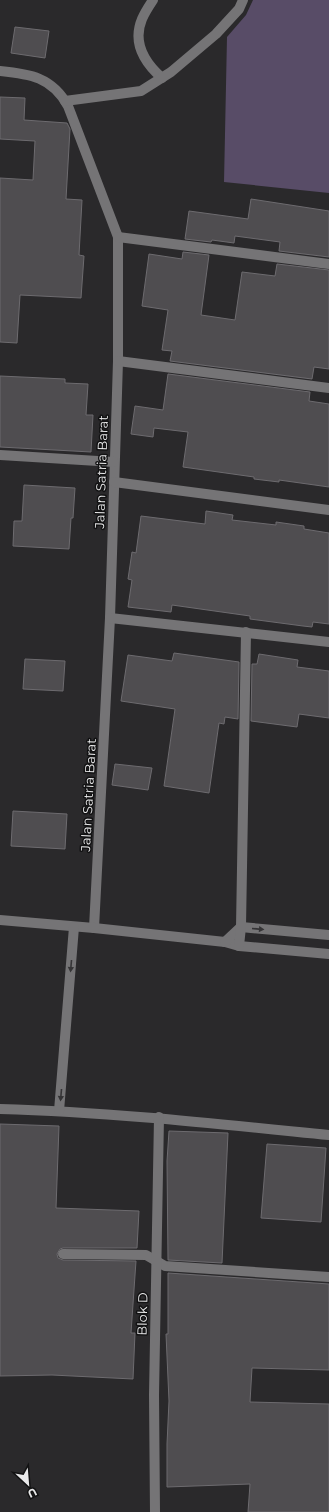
<svg xmlns="http://www.w3.org/2000/svg" width="329" height="1512" font-family="Montserrat,sans-serif">
	<rect width="100%" height="100%" fill="#2a292b"/>
	<!-- green -->
	<polygon fill="#584c67" points="253,0 329,0 329,193 224,182 227,37 246,15"/>
	<!-- building -->
	<g fill="#4f4d50" stroke="#6d6b6f">
		<polygon points="15,27 49,31 45,58 11,53"/>
		<polygon points="0,97 25,98 24,120 67,123 70,129 66,199 82,200 79,255 84,256 81,298 20,295 17,343 0,342 0,178 33,180 35,141 0,139"/>
		<polygon points="251,199 329,211 329,257 279,251 280,242 235,236 234,243 212,240 211,242 185,239 189,211 248,219"/>
		<polygon points="183,252 209,255 201,315 235,320 242,272 275,276 277,264 329,270 329,369 314,367 312,379 170,361 172,351 162,350 168,310 142,306 149,254 182,259"/>
		<polygon points="168,374 310,392 309,401 329,404 329,487 279,480 279,482 254,479 254,477 183,467 188,432 154,428 153,437 131,434 135,406 163,410"/>
		<polygon points="0,376 65,379 65,383 88,384 86,415 93,415 91,452 0,447"/>
		<polygon points="24,485 75,488 73,518 71,518 69,549 13,546 14,521 22,521"/>
		<polygon points="206,511 233,515 232,520 276,525 276,522 304,526 304,529 329,533 329,624 313,622 312,627 303,626 250,619 250,616 172,605 171,612 128,607 132,580 128,579 132,552 136,553 141,516 205,524"/>
		<polygon points="174,653 239,662 238,719 225,717 224,724 219,723 209,793 164,786 175,709 121,701 128,655 172,661"/>
		<polygon points="259,654 298,660 297,667 329,671 329,718 299,714 297,727 251,721 252,664 257,664"/>
		<polygon points="25,659 65,661 63,691 23,689"/>
		<polygon points="115,764 152,768 148,790 112,785"/>
		<polygon points="13,811 67,814 65,849 11,846"/>
		<polygon points="0,1124 59,1126 56,1208 139,1211 137,1248 63,1248 60,1249 57,1254 58,1258 63,1260 136,1261 131,1333 135,1333 133,1379 52,1375 0,1376"/>
		<polygon points="169,1131 228,1133 222,1263 168,1260 167,1161"/>
		<polygon points="267,1144 326,1148 321,1222 261,1218"/>
		<polygon points="168,1273 329,1284 329,1370 252,1368 250,1402 329,1404 329,1512 248,1512 250,1484 167,1487 167,1444 169,1401 166,1334 168,1334"/>
	</g>
	<g fill="none" stroke-linecap="round" stroke-linejoin="round">
		<!-- minor -->
		<g stroke="#757476" stroke-width="10">
			<path d="M153,0C149,6 145,12 142,19C132,43 145,63 162,78"/>
			<path d="M0,71C30,74 52,77 68,106L118,237V361L110,618L94,928"/>
			<polyline points="65,101 141,91 171,72 216,34 239,9 243,0"/>
			<polyline points="118,237 329,264"/>
			<polyline points="118,361 329,388"/>
			<polyline points="0,455 114,462"/>
			<polyline points="114,482 329,510"/>
			<polyline points="110,618 329,642"/>
			<polyline points="0,920 94,928 225,942 239,946 329,954"/>
			<polyline points="225,942 241,927 329,935"/>
			<polyline points="239,946 241,927 246,632"/>
			<path d="M0,1109C110,1112 219,1124 329,1135"/>
			<polyline points="59,1111 74,927"/>
			<polyline points="63,1254 146,1255 165,1266 329,1277"/>
			<polyline points="155,1512 154,1395 159,1117"/>
		</g>
	</g>
	<!-- one-way arrows -->
	<defs><path id="oneway-solid" d="M-6-.8H1V-3.2L6.5 0L1 3.2V.8H-6Z"/></defs>
	<g fill="#353436">
		<use href="#oneway-solid" transform="translate(258 929) rotate(5)"/>
		<use href="#oneway-solid" transform="translate(71 966) rotate(95)"/>
		<use href="#oneway-solid" transform="translate(61 1095) rotate(95)"/>
	</g>
	<g text-anchor="middle" stroke-width="3" stroke-linejoin="round" paint-order="stroke">
		<!-- street labels -->
		<g font-size="13" fill="#e9e9ea" stroke="#121213">
			<text transform="translate(101 472) rotate(-88)" y="5">Jalan Satria Barat</text>
			<text transform="translate(88 795) rotate(-87)" y="5">Jalan Satria Barat</text>
			<text transform="translate(142 1314) rotate(-89)" y="5">Blok D</text>
		</g>
	</g>
	<!-- north arrow -->
	<g transform="translate(28 1484) rotate(154)" stroke="#121213" stroke-width="3" paint-order="stroke">
	<path d="M0-3L7 15L0 10L-7 15Z" fill="#e9e9ea"/>
	<text y="-6" font-size="11" font-weight="bold" text-anchor="middle" fill="#e9e9ea">U</text>
	</g>
</svg>
